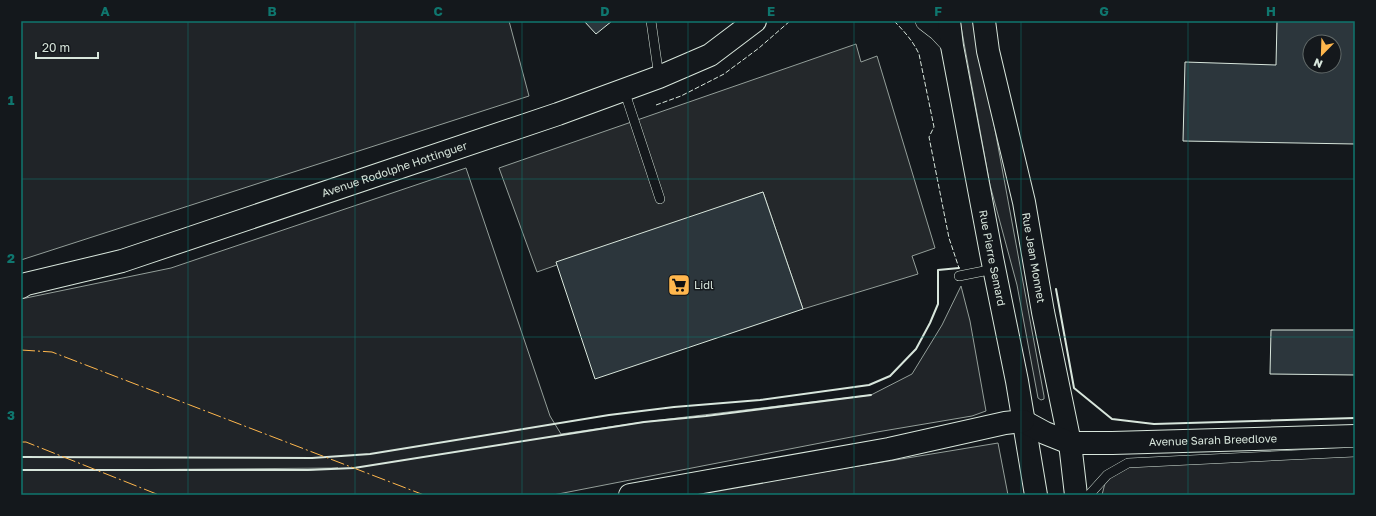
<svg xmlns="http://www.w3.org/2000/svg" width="1376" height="516" font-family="'Golos Text',sans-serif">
	<rect width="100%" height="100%" fill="#14181c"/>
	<!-- green -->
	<g fill="#202428" stroke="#939e99" fill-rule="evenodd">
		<polygon points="21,21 509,21 529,96 21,260"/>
		<polygon points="960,21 975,21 1044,396 1044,399 1041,400 1038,398 1017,285 990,185"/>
		<path d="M466,168L550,416L561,434L644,422L871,395L912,374L942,325L961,286L970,321L986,411L972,416L877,432L553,495H21V299L171,268ZM338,468L308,470H86Z"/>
		<polygon points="998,443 1008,495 683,495"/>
		<polygon points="1355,455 1355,495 1102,495 1107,475 1128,463"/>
	</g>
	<!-- parking -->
	<polygon fill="#24282b" stroke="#939e99" points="856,44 861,62 877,56 935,248 912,256 918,274 803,309 763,192 537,272 499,168"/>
	<!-- building -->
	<g fill="#2c363c" stroke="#d8e6dc" fill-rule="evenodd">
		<polygon points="584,21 612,21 596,34"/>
		<path d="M1277,21H1355V144L1183,141L1185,62L1276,65ZM1310,42H1334V66H1310Z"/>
		<polygon points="763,192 803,309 595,379 556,262"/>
		<polygon points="1271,330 1355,330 1355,375 1270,374"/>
	</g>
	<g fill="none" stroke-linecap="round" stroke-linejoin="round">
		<!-- service casing -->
		<g stroke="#d8e6dc" stroke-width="10">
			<g id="service">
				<polyline points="651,21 659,77"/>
				<polyline points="624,90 660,199"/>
				<polyline points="959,276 994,269"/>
				<polyline points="1089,495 1107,475 1128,463 1355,452"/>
			</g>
		</g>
		<!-- minor casing -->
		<g stroke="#d8e6dc" stroke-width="20">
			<polyline id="minor" points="925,21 938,31 952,46"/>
		</g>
		<!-- tertiary casing -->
		<g stroke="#d8e6dc" stroke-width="24">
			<g id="tertiary">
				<path id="s1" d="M21,287L26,284L122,261L558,114L659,77L710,55L755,21"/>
			</g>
		</g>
		<!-- secondary casing -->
		<g stroke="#d8e6dc" stroke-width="24">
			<g id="secondary">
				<path id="s2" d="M949,21L952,46L992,258L1017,381L1036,495"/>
				<path id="s3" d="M984,21L988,51L1024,202L1043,312L1070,443L1076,495"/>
				<path id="s4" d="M1023,421L1045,433L1070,443H1112L1355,436"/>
			</g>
		</g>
		<!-- trunk casing -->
		<g stroke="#d8e6dc" stroke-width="24">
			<polyline id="trunk" points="630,495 889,449 1005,423 1023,421"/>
		</g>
		<!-- service -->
		<use href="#service" stroke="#14181c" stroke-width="9"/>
		<!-- minor -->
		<use href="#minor" stroke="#14181c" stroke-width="19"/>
		<!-- tertiary -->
		<use href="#tertiary" stroke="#14181c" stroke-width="22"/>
		<!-- secondary -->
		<use href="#secondary" stroke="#14181c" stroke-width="22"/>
		<!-- trunk -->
		<use href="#trunk" stroke="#14181c" stroke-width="22"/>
		<!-- fence -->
		<g stroke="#d8e6dc" stroke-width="1" stroke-dasharray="5 2" stroke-linecap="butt">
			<path d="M894,21C904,31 913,41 919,54L934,127L929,137L949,238L959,268"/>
			<polyline points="656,105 681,96 724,74 759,48 790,21"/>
		</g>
		<!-- wall -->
		<g stroke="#d8e6dc" stroke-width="2">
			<polyline points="1056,289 1074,388 1112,419 1154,424 1355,418"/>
			<polyline points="21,457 312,458 370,454 609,415 674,407 760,400 869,385 890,376 916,349 930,323 938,304 938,270 959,268"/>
			<polyline points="21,470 308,470 354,468 644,422 706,416 871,395"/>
		</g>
		<!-- power -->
		<g stroke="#ffb74d" stroke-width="1" stroke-dasharray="14 3 2 3" stroke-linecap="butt">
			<polyline points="21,350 52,352 424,495"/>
			<polyline points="21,442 26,442 159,495"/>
		</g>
	</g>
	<!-- grid -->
	<path fill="none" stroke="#0f766e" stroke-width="1" stroke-opacity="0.55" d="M188,21V495M355,21V495M522,21V495M688,21V495M854,21V495M1021,21V495M1188,21V495M21,179H1355M21,337H1355"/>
	<!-- icons -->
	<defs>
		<g id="supermarket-square" transform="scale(1.15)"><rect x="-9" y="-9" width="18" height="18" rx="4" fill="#ffb74d" stroke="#14181c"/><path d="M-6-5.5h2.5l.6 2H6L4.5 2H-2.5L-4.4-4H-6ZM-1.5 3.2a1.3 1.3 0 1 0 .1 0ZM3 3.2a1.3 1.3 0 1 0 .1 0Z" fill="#111"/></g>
	</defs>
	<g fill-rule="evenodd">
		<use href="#supermarket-square" x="679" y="285"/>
	</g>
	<g text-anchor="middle" stroke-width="3" stroke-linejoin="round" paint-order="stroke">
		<!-- street labels -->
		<g font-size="11" fill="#d8e6dc" stroke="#14181c">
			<text dy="4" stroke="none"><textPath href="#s1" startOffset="392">Avenue Rodolphe Hottinguer</textPath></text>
			<text dy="4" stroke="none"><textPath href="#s3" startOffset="242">Rue Jean Monnet</textPath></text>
			<text dy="4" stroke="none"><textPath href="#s2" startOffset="241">Rue Pierre Semard</textPath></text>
			<text dy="4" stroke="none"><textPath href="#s4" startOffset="195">Avenue Sarah Breedlove</textPath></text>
		</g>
		<!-- poi labels -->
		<g font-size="11" fill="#d8e6dc" stroke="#14181c" text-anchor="start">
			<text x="694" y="289">Lidl</text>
		</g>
	</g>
	<!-- border -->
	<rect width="1376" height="516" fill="none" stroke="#14181c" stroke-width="44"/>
	<!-- north arrow -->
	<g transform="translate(1322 54) rotate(203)"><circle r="19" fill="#14181c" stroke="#626a69"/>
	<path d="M0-3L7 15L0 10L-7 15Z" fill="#ffb74d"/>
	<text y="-6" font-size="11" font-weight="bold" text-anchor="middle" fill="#d8e6dc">N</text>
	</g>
	<!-- scale -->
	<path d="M36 52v6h62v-6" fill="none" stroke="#d8e6dc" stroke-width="2"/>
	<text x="42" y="52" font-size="12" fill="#d8e6dc" stroke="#14181c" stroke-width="3" paint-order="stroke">20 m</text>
	<rect x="22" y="22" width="1332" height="472" fill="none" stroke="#0f766e" stroke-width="1.5"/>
	<g font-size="13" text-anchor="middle" font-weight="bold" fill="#0f766e">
		<text x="105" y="16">A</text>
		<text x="272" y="16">B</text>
		<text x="438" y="16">C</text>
		<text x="605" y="16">D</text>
		<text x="771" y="16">E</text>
		<text x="938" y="16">F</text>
		<text x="1104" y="16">G</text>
		<text x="1271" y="16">H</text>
		<text x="11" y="105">1</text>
		<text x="11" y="263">2</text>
		<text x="11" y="420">3</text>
	</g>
</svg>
